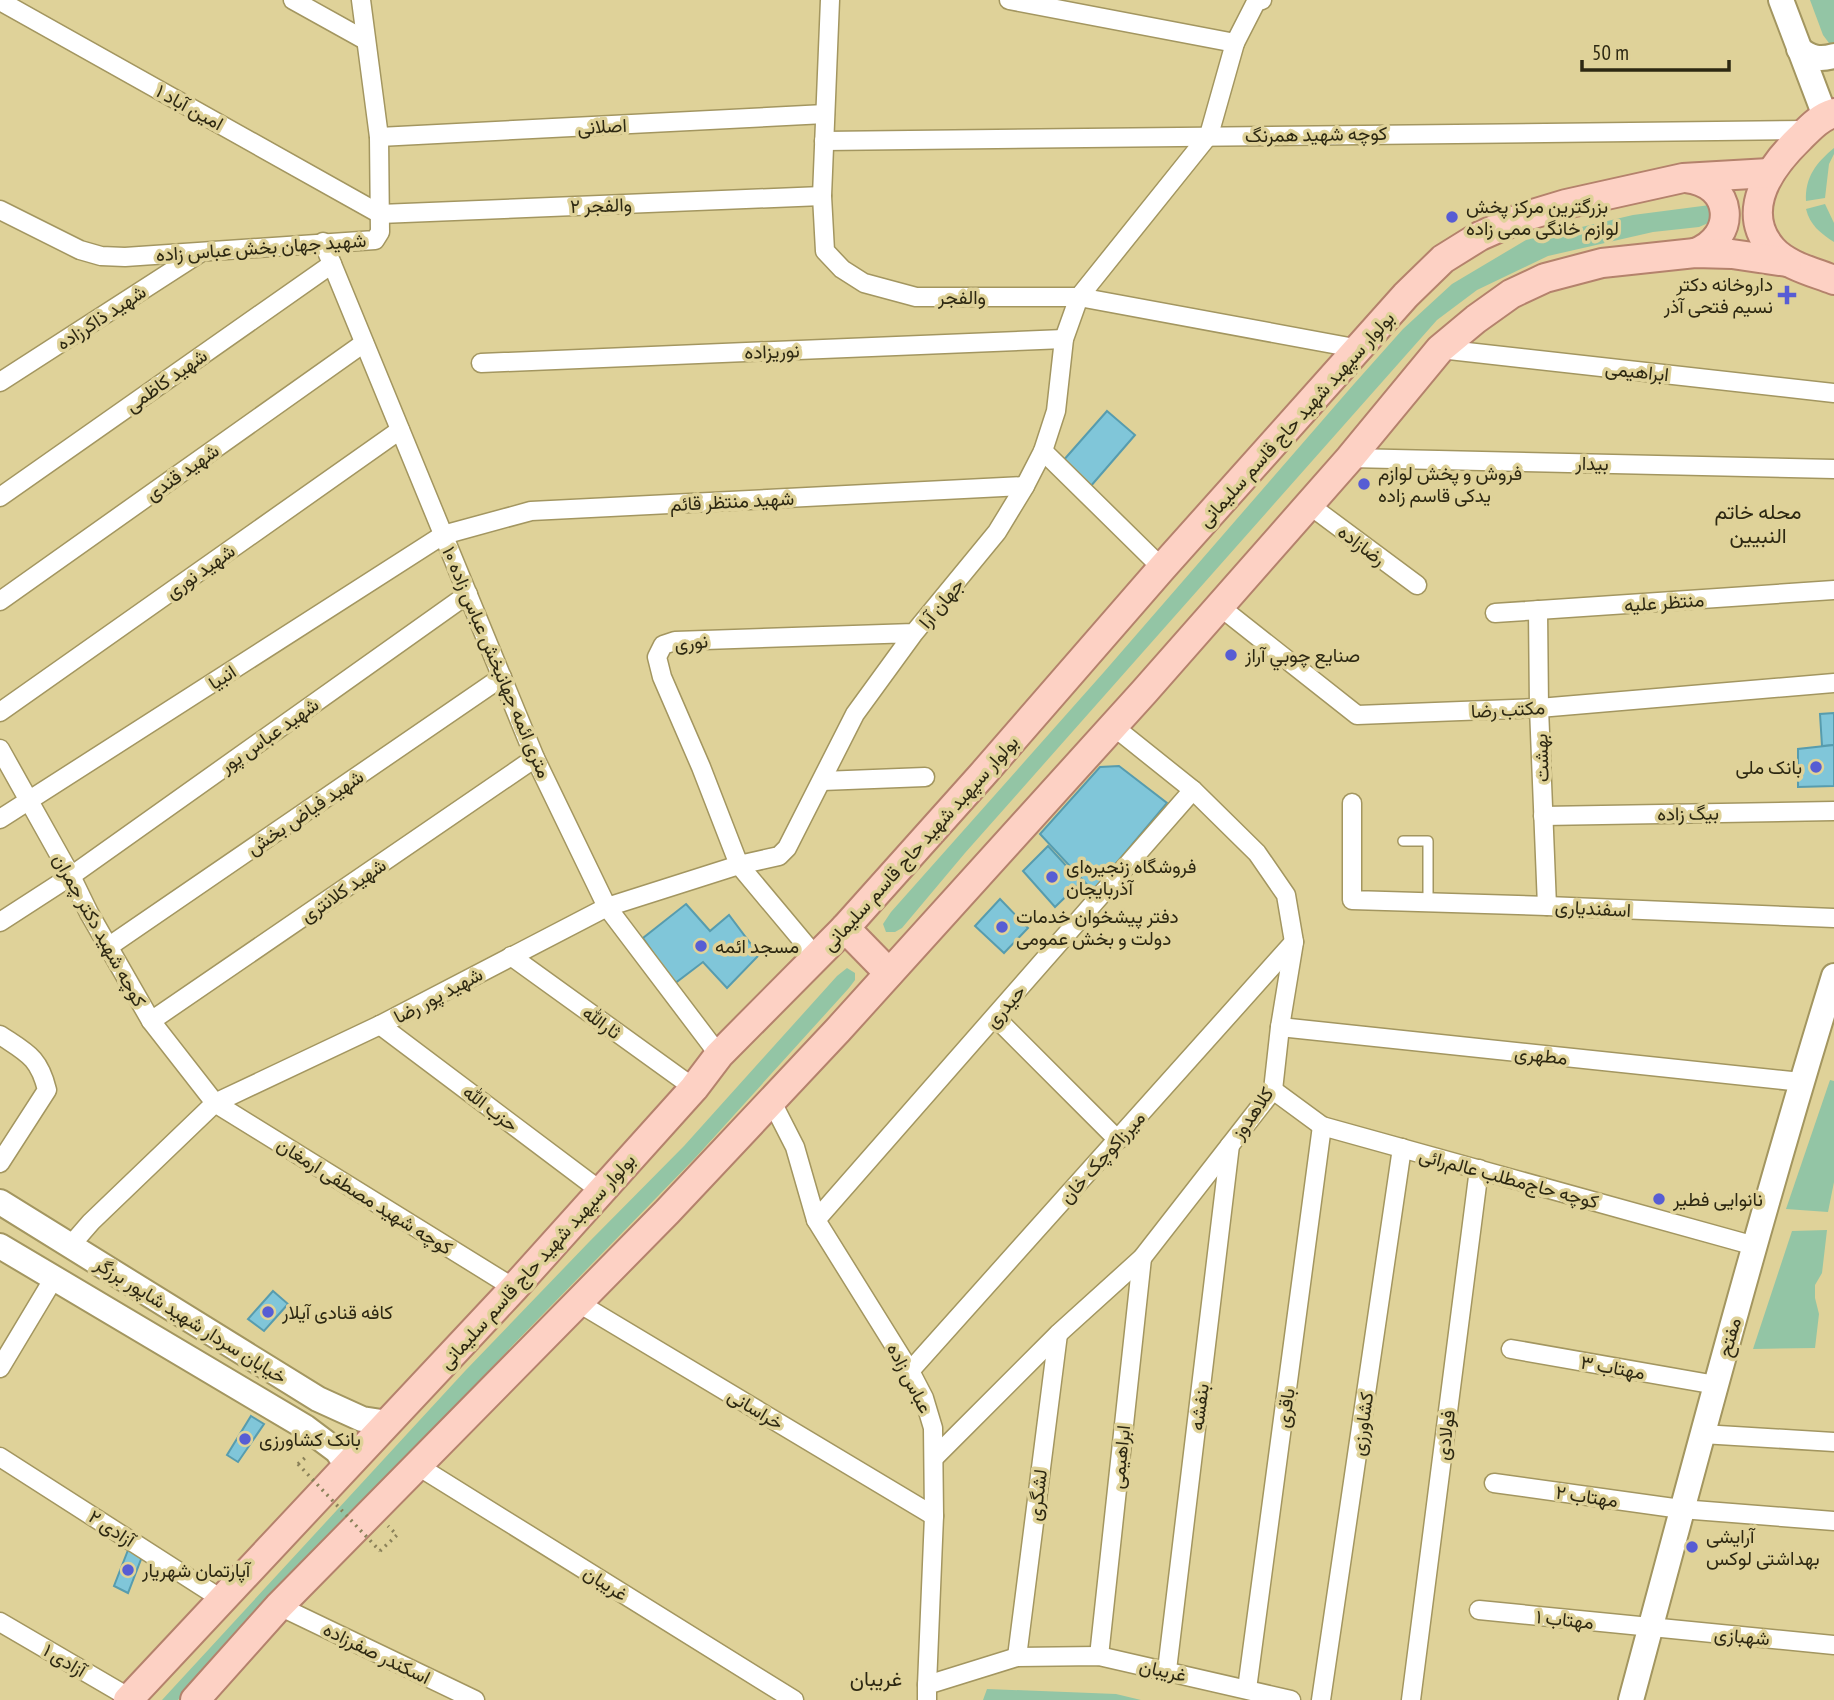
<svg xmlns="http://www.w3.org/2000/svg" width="1834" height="1700" font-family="'PT Sans Narrow',Vazirmatn,sans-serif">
	<rect width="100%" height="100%" fill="#dfd299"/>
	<!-- green -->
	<g fill="#93c5a5">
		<polygon points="1810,0 1834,0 1834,44 1829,43 1823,35"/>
		<path d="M1834,148V154L1829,164L1825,198L1806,201C1805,177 1816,163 1834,148Z"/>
		<path d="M1825,204L1834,223V242C1820,233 1810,225 1806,209Z"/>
		<polygon points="1710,205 1713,221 1699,227 1653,232 1548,256 1477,290 1437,320 965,853 902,928 895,932 886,932 883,924 891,912 1104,672 1354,384 1403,329 1452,284 1526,240 1633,215"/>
		<polygon points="847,968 855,973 855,980 849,988 696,1157 513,1345 178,1700 162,1700 465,1371 589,1242 684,1146 837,976"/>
		<polygon points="1830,1080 1834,1081 1834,1182 1828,1212 1786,1209"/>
		<polygon points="1827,1230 1822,1273 1815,1285 1815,1298 1819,1314 1815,1348 1753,1349 1792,1231"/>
		<polygon points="987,1689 1116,1694 1141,1700 983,1700"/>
	</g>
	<!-- building -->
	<g fill="#80c6d9" stroke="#579cae" stroke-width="2">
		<polygon points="1107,411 1135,435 1090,487 1062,462"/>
		<polygon points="1834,713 1834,745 1822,746 1820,714"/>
		<polygon points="1834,745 1834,786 1798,787 1798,749"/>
		<polygon points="1119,766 1167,803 1093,891 1040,834 1100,767"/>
		<polygon points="1048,846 1081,882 1055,907 1023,871"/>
		<polygon points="1000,899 1028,928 1004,953 975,926"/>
		<polygon points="686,904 710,931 729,915 759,955 727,988 703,962 674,984 643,938"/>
		<polygon points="273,1291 288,1304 264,1331 248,1319"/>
		<polygon points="251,1416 264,1424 238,1462 227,1455"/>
		<polygon points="130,1545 143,1554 128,1593 114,1586"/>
	</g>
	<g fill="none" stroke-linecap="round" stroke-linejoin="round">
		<!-- lane casing -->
		<g stroke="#a39660" stroke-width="12">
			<polyline id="lane" points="1403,841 1428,841 1428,901"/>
		</g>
		<!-- street casing -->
		<g stroke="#a39660" stroke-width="21">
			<g id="street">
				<polyline points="293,0 365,40"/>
				<polyline points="830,0 822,196 825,251 842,269 864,283 916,297 1079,297 1360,349"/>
				<polyline points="1009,0 1235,43 1256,2 1262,0"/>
				<polyline points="0,1 380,214 822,196"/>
				<polyline points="379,137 825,114"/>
				<polyline points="824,141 1808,130"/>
				<polyline points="0,210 80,250 101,256 125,257 375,240 380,232 379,137 361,0"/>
				<polyline points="323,242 535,758 607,907 719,1055"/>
				<polyline points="1440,349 1834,393"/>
				<polyline points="481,363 1064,339"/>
				<polyline points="0,382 200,253"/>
				<polyline points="1043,451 1162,568"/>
				<polyline points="1350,458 1834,469"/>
				<polyline points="0,497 332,264"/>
				<polyline points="1308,504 1417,585"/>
				<polyline points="0,601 364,343"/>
				<polyline points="1219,606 1357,715 1539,708 1834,683"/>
				<polyline points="1538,610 1539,708 1547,906"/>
				<polyline points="1495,613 1834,590"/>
				<polyline points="914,633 675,641 663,645 657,657 662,677 701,767 739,865 779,856 787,848 855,714 914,633 997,532 1025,486 1043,451 1056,411 1064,339 1079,297 1209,135 1235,43"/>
				<polyline points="0,712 400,430"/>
				<polyline points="0,749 71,876 89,913 151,1021 215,1103 514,1288"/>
				<polyline points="822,781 925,777"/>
				<polyline points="1352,803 1352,900 1547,906 1834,918"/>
				<polyline points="1543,816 1834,811"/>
				<polyline points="0,819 443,535 531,511 1025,486"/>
				<polyline points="0,922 71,876 468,594"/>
				<polyline points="108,947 502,677"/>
				<polyline points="511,956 694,1088"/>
				<polyline points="996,1018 1118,1140"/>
				<polyline points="151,1021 535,758"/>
				<polyline points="380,1025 602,1192"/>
				<polyline points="1280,1027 1801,1082"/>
				<path d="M0,1035C27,1053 39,1057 47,1090L0,1163"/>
				<polyline points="1273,1090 1322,1126 1755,1246"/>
				<polyline points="771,1100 795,1147 816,1220 910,1371 924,1398 933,1428 934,1516 927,1685"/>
				<polyline points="816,1220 1193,790"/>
				<polyline points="71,1245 91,1222 215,1103 380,1025 607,907 739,865 816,957"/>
				<polyline points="577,1302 934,1516"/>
				<polyline points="1511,1349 1716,1385"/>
				<polyline points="0,1368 54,1278"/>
				<polyline points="910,1371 1294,942"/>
				<polyline points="1702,1434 1834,1442"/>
				<polyline points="0,1457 223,1600"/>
				<polyline points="934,1458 1058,1334 1142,1258 1273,1090 1280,1027 1294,942 1286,895 1257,853 1193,790 1113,726"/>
				<polyline points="418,1466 794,1700"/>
				<polyline points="1494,1483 1681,1509 1834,1521"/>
				<polyline points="279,1606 475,1700"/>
				<polyline points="1479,1610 1834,1645"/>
				<polyline points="0,1622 130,1698"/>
				<polyline points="1099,1656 1142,1258"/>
				<polyline points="1017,1657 1058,1334"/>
				<polyline points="1167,1670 1230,1145"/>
				<polyline points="1247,1689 1322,1126"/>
				<polyline points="927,1700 927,1685 1017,1657 1099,1656 1291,1700"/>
				<polyline points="1321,1700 1402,1148"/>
				<polyline points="1411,1700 1479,1169"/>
			</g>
		</g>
		<!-- secondary casing -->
		<g stroke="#a39660" stroke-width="28">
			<g id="secondary">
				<polyline points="1781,0 1825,116"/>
				<path d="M1799,49C1811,58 1819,60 1834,56"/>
				<polyline points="0,1202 318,1399 362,1419 388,1423"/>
				<polyline points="0,1246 305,1427 337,1451 348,1467"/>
				<path d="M1631,1700C1696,1458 1760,1216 1834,976"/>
			</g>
		</g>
		<!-- primary casing -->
		<g stroke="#b4826c" stroke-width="32">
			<g id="primary">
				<path d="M1834,113C1820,117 1810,128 1800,138C1770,167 1739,211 1772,249C1787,266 1814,272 1834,280"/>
				<path d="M1686,178C1734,183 1738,237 1695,253"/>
				<polyline points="845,928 889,973"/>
				<polyline points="128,1700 514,1288 694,1088 719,1055 845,928 982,775 1162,568 1406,295 1443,259 1480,236 1523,217 1566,204 1683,178 1769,173"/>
				<polyline points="195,1700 279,1606 667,1212 838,1030 1144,692 1350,458 1440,349 1476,319 1511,294 1545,278 1602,263 1695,253 1732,254 1787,262"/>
			</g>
		</g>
		<!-- path -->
		<g stroke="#8a8159" stroke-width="3.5" stroke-dasharray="2 5" stroke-linecap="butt">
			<polyline points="298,1464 307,1456"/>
			<polyline points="380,1551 397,1535 388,1526"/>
		</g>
		<!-- lane -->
		<use href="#lane" stroke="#fff" stroke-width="9"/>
		<!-- street -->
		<use href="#street" stroke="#fff" stroke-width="18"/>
		<!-- secondary -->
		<use href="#secondary" stroke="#fff" stroke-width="24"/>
		<!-- primary -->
		<use href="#primary" stroke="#fdd1c4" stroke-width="28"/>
		<!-- path-bridge -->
		<polyline stroke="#8a8159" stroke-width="3.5" stroke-dasharray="2 5" stroke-linecap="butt" points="298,1464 380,1551"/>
	</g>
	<!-- markers -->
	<g fill="#575dd4" stroke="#dfd299" stroke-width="2.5">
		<circle cx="1452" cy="217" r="7"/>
		<path d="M1783.5 284.5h7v7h7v7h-7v7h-7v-7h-7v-7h7z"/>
		<circle cx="1364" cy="484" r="7"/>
		<circle cx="1231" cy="655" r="7"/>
		<circle cx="1816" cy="767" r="7"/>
		<circle cx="1052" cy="877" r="7"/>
		<circle cx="1002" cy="927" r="7"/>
		<circle cx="701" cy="946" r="7"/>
		<circle cx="1659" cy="1199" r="7"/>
		<circle cx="268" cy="1312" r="7"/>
		<circle cx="245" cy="1439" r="7"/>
		<circle cx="1692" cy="1547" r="7"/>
		<circle cx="128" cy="1570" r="7"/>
	</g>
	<g text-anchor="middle" stroke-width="7" stroke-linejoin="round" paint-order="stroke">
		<!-- street labels -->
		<g font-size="19" fill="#2d2812" stroke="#dfd299">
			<text transform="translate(190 107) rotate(29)" y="7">۱ امین آباد</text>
			<text transform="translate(602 126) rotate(-3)" y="7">اصلانی</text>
			<text transform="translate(1316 134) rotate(-1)" y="7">کوچه شهید همرنگ</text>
			<text transform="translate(601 205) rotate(-2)" y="7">والفجر ۲</text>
			<text transform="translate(261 247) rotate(-4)" y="7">شهید جهان بخش عباس زاده</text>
			<text x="962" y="304">والفجر</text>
			<text transform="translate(101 317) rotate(-33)" y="7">شهید ذاکرزاده</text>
			<text transform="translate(772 351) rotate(-2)" y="7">نوریزاده</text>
			<text transform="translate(1637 371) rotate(6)" y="7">ابراهیمی</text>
			<text transform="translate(166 380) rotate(-35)" y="7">شهید کاظمی</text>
			<text transform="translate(1296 419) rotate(-48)" y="7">بولوار سپهبد شهید حاج قاسم سلیمانی</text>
			<text transform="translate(1592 463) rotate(1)" y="7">بیدار</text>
			<text transform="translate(182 472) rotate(-35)" y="7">شهید قندی</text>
			<text transform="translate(732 501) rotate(-3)" y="7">شهید منتظر قائم</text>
			<text transform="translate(1362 545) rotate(37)" y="7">رضازاده</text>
			<text transform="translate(200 571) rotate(-35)" y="7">شهید نوری</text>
			<text transform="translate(1664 602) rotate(-4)" y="7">منتظر علیه</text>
			<text transform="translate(941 603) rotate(-50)" y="7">جهان آرا</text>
			<text transform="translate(691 642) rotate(-6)" y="7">نوری</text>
			<text transform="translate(497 662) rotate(67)" y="7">۱۰ متری ائمه جهانبخش عباس زاده</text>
			<text transform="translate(222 677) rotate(-33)" y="7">انبیا</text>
			<text transform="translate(1508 709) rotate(-3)" y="7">مکتب رضا</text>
			<text transform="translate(269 735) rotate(-35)" y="7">شهید عباس پور</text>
			<text transform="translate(1541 758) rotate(-92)" y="7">بهشت</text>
			<text transform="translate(305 812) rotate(-34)" y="7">شهید فیاض بخش</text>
			<text transform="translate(1688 813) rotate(-1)" y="7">بیگ زاده</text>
			<text transform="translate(920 843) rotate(-48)" y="7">بولوار سپهبد شهید حاج قاسم سلیمانی</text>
			<text transform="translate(343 890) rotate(-34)" y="7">شهید کلانتری</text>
			<text transform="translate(1593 908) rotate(3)" y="7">اسفندیاری</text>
			<text transform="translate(100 930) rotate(61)" y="7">کوچه شهید دکتر چمران</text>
			<text transform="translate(438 995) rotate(-28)" y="7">شهید پور رضا</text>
			<text transform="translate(1005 1006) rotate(-49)" y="7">حیدری</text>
			<text transform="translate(602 1022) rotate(36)" y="7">ثارالله</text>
			<text transform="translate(1541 1055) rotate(6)" y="7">مطهری</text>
			<text transform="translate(491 1108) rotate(37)" y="7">حزب الله</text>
			<text transform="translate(1252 1113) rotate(-55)" y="7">کلاهدوز</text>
			<text transform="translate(1102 1157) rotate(-48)" y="7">میرزاکوچک خان</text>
			<text transform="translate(1509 1178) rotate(15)" y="7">کوچه حاج‌مطلب عالم‌رائی</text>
			<text transform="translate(365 1196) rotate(32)" y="7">کوچه شهید مصطفی ارمغان</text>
			<text transform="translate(537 1261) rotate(-48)" y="7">بولوار سپهبد شهید حاج قاسم سلیمانی</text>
			<text transform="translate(191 1320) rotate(32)" y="7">خیابان سردار شهید شاپور برزگر</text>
			<text transform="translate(1729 1337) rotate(-74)" y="7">مفتح</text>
			<text transform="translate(1613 1367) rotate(10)" y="7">مهتاب ۳</text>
			<text transform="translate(910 1378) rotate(63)" y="7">عباس زاده</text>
			<text transform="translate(1199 1407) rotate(-83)" y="7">بنفشه</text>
			<text transform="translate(1285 1408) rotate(-82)" y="7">باقری</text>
			<text transform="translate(756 1409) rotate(31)" y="7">خراسانی</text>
			<text transform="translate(1362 1424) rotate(-82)" y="7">کشاورزی</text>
			<text transform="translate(1445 1435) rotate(-83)" y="7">فولادی</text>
			<text transform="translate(1120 1457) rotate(-84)" y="7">ابراهیمی</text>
			<text transform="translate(1037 1495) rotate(-83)" y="7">لشگری</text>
			<text transform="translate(1587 1496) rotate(8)" y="7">مهتاب ۲</text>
			<text transform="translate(112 1528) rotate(33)" y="7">آزادی ۲</text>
			<text transform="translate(606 1583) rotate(32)" y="7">غریبان</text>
			<text transform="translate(1565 1619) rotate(6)" y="7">مهتاب ۱</text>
			<text transform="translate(1742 1636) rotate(5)" y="7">شهبازی</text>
			<text transform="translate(377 1653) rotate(26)" y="7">اسکندر صفرزاده</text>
			<text transform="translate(65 1660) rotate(31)" y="7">آزادی ۱</text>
			<text transform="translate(1163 1670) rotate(12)" y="7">غریبان</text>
		</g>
		<!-- poi labels -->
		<g font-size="19" fill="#2d2812" stroke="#dfd299" text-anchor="start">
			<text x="1466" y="213">بزرگترین مرکز پخش<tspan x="1466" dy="22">لوازم خانگی ممی زاده</tspan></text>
			<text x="1773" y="291" text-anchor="end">داروخانه دکتر<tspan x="1773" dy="22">نسیم فتحی آذر</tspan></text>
			<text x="1378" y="480">فروش و پخش لوازم<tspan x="1378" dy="22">یدکی قاسم زاده</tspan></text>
			<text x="1245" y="662">صنايع چوبي آراز</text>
			<text x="1802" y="774" text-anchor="end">بانک ملی</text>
			<text x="1066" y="873">فروشگاه زنجیره‌ای<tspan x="1066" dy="22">آذربایجان</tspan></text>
			<text x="1016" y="923">دفتر پیشخوان خدمات<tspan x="1016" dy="22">دولت و بخش عمومی</tspan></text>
			<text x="715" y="953">مسجد ائمه</text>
			<text x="1673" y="1206">نانوایی فطیر</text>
			<text x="282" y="1319">کافه قنادی آیلار</text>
			<text x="259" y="1446">بانک کشاورزی</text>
			<text x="1706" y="1543">آرایشی<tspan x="1706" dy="22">بهداشتی لوکس</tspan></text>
			<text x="142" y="1577">آپارتمان شهریار</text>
		</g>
		<!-- neighbourhood labels -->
		<g font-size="21" fill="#2d2812" stroke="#dfd299">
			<text x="1758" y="519">محله خاتم<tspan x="1758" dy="24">النبیین</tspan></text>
			<text x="876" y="1686">غریبان</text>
		</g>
	</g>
	<!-- scale -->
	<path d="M1582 60v10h147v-10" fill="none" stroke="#2d2812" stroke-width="3.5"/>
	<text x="1592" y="60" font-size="21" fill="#2d2812" stroke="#dfd299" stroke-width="5" paint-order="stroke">50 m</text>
</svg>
